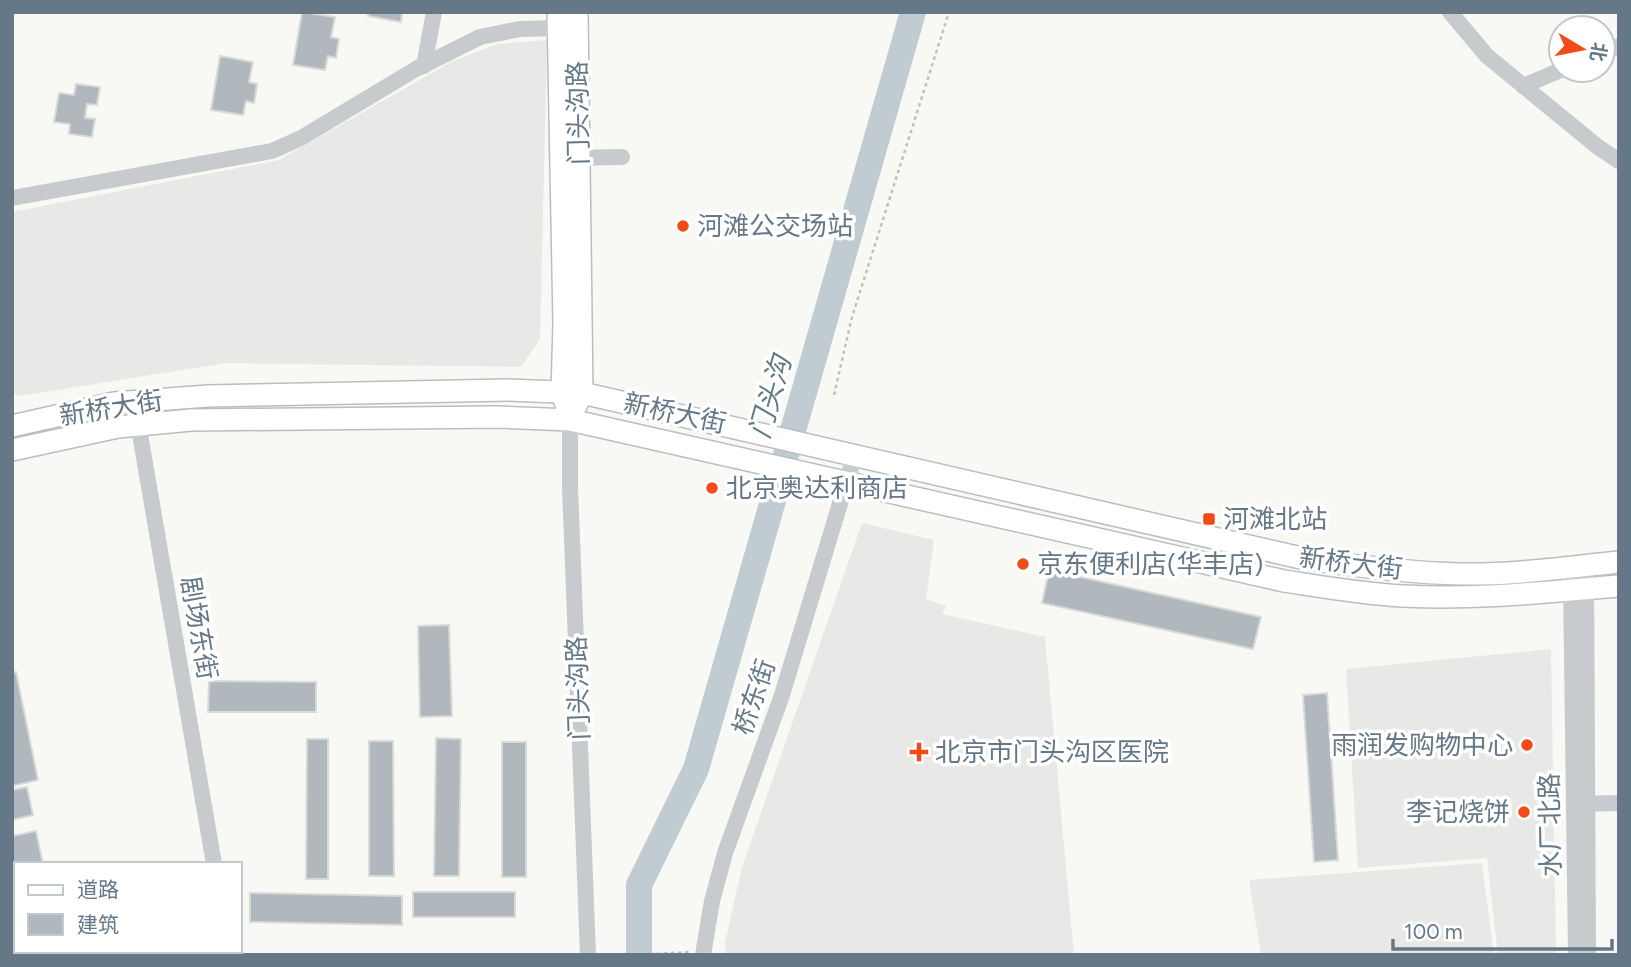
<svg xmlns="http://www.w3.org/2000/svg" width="1631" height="967" font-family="Figtree,'Noto Sans SC',sans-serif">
	<rect width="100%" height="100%" fill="#f8f8f4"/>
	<!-- built -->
	<g fill="#e8e9e7">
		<polygon points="547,40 540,339 521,367 226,363 20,396 12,392 12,212 279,160 451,62 497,44"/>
		<polygon points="862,523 934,540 926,599 946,606 942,614 1045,637 1074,955 726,955 725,943 742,867"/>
		<polygon points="1551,649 1556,955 1498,955 1487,858 1358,868 1346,669"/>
		<polygon points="1482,863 1494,955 1261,955 1249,880"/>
	</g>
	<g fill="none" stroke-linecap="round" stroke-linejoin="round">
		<!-- river -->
		<polyline stroke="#c0ccd1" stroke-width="26" points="639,955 639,885 696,769 913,12"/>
	</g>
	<!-- building -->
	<g fill="#b0b8be" stroke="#d9d9d7" stroke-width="2">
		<polygon points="302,12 335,17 331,37 339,39 336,58 328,56 325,70 293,65"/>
		<polygon points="369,12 402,12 401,22 368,16"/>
		<polygon points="220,56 253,62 249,82 257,84 254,103 246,101 243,115 211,110"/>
		<polygon points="76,84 100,87 97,105 87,104 85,118 95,119 92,137 69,134 70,124 54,122 59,93 74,95"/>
		<polygon points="1049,570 1261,617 1253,649 1042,603"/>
		<polygon points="449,625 452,716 420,717 418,626"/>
		<polygon points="16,672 38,780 12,786 12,673"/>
		<polygon points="209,681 316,682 316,712 208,712"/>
		<polygon points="1327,693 1338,860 1314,862 1303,695"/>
		<polygon points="436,738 461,739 459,876 434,876"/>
		<polygon points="307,739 328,739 328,879 306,879"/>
		<polygon points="369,741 393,741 394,876 369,876"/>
		<rect x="502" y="742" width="24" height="135"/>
		<polygon points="27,787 33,815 12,820 12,790"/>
		<polygon points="36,831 43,864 16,864 16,875 12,876 12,836"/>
		<polygon points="16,890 16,920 12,921 12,891"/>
		<rect x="413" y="892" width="102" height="25"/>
		<polygon points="250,893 402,896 402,925 250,922"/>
	</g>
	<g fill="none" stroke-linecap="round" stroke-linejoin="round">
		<!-- major casing -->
		<g stroke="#babec2" stroke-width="24">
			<g id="major">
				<polyline points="558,12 564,324 562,392 566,405"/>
				<polyline points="576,406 582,393 577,12"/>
				<path d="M12,426L114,403L208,396L508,390L582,393L1301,558C1354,566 1408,573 1462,574C1515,575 1567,567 1619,562"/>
				<path d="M12,450L118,427L191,420L498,417L570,420L1284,581C1323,587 1363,594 1403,596C1475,600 1547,592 1619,586"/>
			</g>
		</g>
		<!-- path -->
		<g stroke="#bec1c3" stroke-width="2.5" stroke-dasharray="3.5 3.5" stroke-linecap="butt">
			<polyline points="834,395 852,317 949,12"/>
			<polyline points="636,955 690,952"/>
		</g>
		<!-- minor -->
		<g stroke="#c7cbce" stroke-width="16">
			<polyline points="1450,12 1487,56 1598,147 1619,161"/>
			<polyline points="1603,53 1619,46"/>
			<polyline points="424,66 434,12"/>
			<polyline points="1523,86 1561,70"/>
			<polyline points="569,158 622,157"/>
			<polyline points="12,198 272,151 301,138 416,69 480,37 520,29 559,28"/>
			<polyline points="137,417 214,864"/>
			<polyline points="570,420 570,487 588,955"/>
			<polyline points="1586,566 1588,955"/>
			<polyline points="1571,579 1576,955"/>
			<polyline points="1577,804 1619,803"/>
			<polyline points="703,955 712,901 725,853 782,695 855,454"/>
		</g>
		<!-- major -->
		<use href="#major" stroke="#fff" stroke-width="21"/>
	</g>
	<!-- markers -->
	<g fill="#f44918" stroke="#fff" stroke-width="2.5">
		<circle cx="683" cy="226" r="7"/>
		<circle cx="712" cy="488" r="7"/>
		<rect x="1202" y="512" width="14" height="14" rx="3.5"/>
		<circle cx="1023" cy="564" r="7"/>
		<circle cx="1527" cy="745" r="7"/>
		<path d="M915.5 741.5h7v7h7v7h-7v7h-7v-7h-7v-7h7z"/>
		<circle cx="1524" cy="812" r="7"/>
	</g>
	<g text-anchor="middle" stroke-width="7" stroke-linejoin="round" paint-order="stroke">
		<!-- street labels -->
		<g font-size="26" fill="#647888" stroke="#fff">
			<text transform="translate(578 113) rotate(-91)" y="9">门头沟路</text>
			<text transform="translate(111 408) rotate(-9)" y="9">新桥大街</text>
			<text transform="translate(675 413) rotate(12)" y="9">新桥大街</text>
			<text transform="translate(1351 563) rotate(7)" y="9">新桥大街</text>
			<text transform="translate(199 628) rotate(80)" y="9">剧场东街</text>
			<text transform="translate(578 688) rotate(-92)" y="9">门头沟路</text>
			<text transform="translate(754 697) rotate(-71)" y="9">桥东街</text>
			<text transform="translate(1550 825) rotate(-91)" y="9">水厂北路</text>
		</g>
		<!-- poi labels -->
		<g font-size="26" fill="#647888" stroke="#fff" text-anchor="start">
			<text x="697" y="235">河滩公交场站</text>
			<text x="726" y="497">北京奥达利商店</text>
			<text x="1223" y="528">河滩北站</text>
			<text x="1037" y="573">京东便利店(华丰店)</text>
			<text x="1513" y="754" text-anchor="end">雨润发购物中心</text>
			<text x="935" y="761">北京市门头沟区医院</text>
			<text x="1510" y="821" text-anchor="end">李记烧饼</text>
		</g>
		<!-- water labels -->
		<g font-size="28" font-style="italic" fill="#5f7b84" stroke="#fff">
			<text transform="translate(770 397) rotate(-74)" y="10">门头沟</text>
		</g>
	</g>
	<!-- border -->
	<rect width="1631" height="967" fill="none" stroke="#647888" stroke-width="28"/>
	<!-- legend -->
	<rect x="14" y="862" width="228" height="91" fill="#ffffff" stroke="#c1c9cf" stroke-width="2"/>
	<rect x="28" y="885" width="35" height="10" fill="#ffffff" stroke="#c1c9cf" stroke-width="2"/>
	<text x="77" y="897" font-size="21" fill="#647888">道路</text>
	<rect x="28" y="914" width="35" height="21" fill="#b0b8be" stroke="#c1c9cf" stroke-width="2"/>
	<text x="77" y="932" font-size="21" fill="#647888">建筑</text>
	<!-- north arrow -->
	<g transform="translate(1582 49) rotate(100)"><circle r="33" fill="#ffffff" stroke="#c1c9cf" stroke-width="2"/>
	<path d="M0-5L12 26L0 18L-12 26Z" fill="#f44918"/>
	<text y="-10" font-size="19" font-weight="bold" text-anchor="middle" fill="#647888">北</text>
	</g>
	<!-- scale -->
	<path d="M1393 939v10h219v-10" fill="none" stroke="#647888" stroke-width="3.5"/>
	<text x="1404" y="939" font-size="21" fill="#647888" stroke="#ffffff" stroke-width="5" paint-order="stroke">100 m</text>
</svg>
